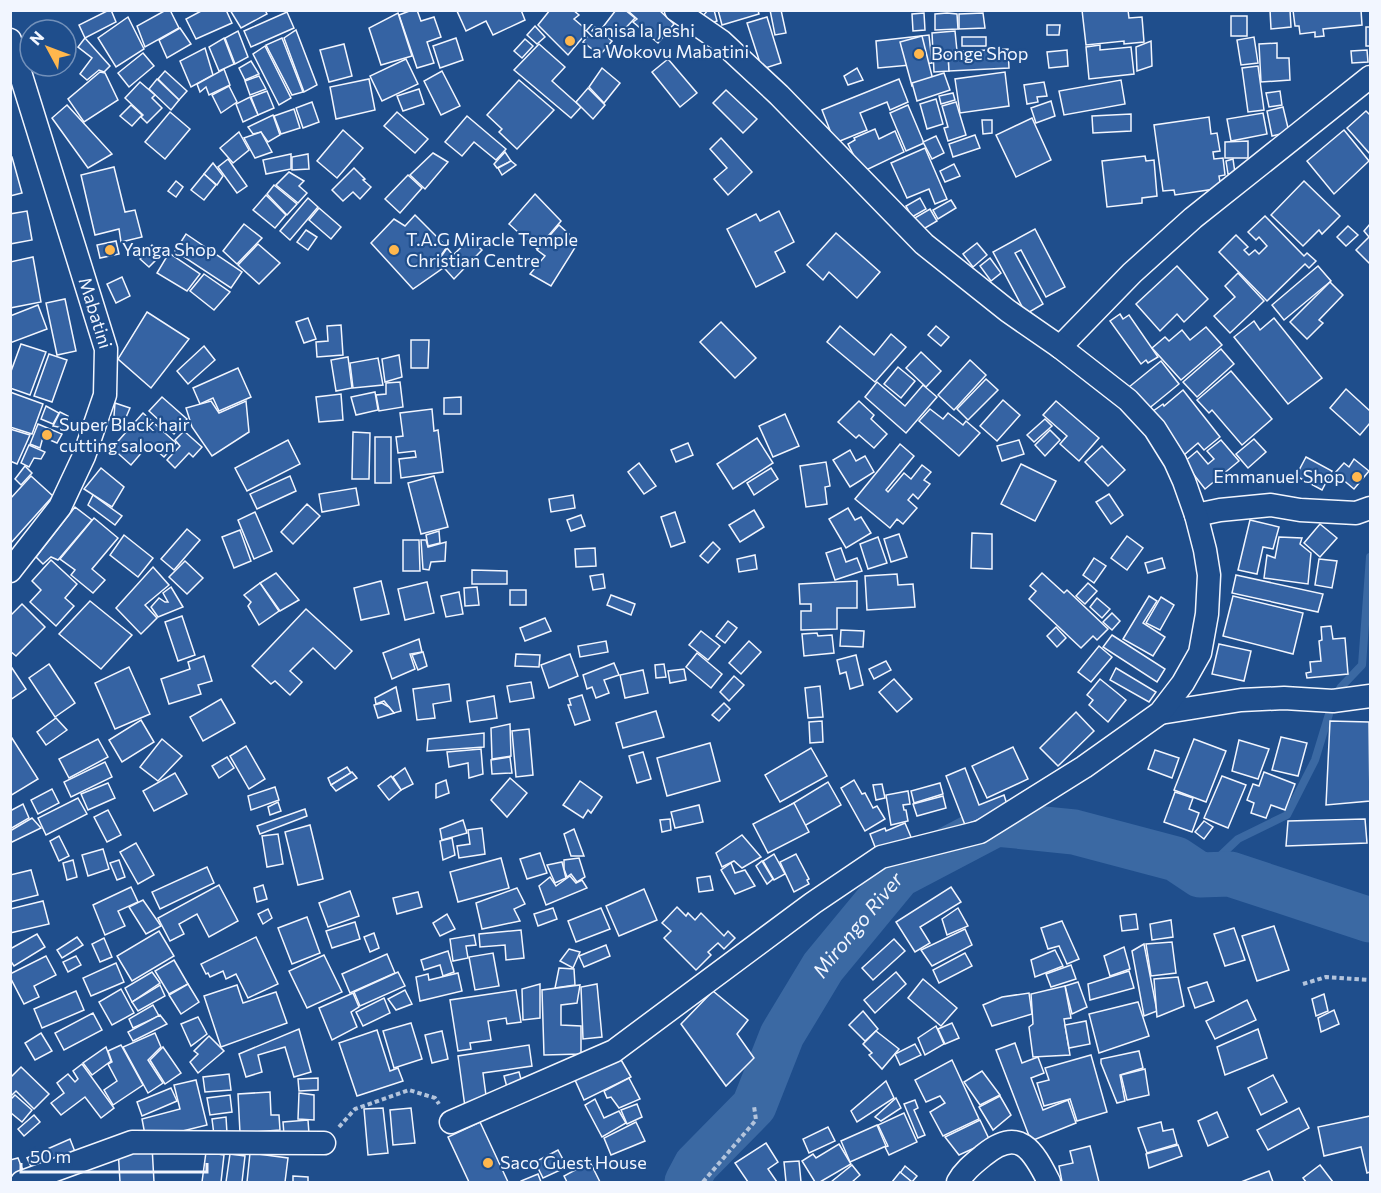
<svg xmlns="http://www.w3.org/2000/svg" width="1381" height="1193" font-family="Commissioner,sans-serif">
	<rect width="100%" height="100%" fill="#1f4e8c"/>
	<g fill="none" stroke-linecap="round" stroke-linejoin="round">
		<!-- stream -->
		<polyline stroke="#3b69a3" stroke-width="8" points="1200,875 1238,839 1287,815 1315,760 1333,701 1341,687 1362,665 1370,557"/>
		<!-- river -->
		<path stroke="#3b69a3" stroke-width="45" id="s1" d="M687,1182L696,1165L754,1106L782,1035L823,967L899,875L996,824L1074,832L1176,859L1200,875L1230,874L1370,920"/>
	</g>
	<!-- building -->
	<g fill="#3563a3" stroke="#f2f6ff" stroke-width="1.5">
		<polygon points="109,10 111,10 116,22 85,38 79,25"/>
		<polygon points="166,10 170,10 179,28 145,47 137,26"/>
		<polygon points="203,10 226,10 232,23 196,39 186,19"/>
		<polygon points="230,10 265,10 267,14 241,28"/>
		<polygon points="412,10 417,10 421,21 434,17 441,37 427,42 434,63 417,68 399,15"/>
		<polygon points="459,10 521,10 525,20 493,35 486,21 466,31 457,11"/>
		<polygon points="550,10 573,10 579,15 574,19 588,31 568,55 538,25"/>
		<polygon points="616,10 625,10 635,18 616,38 603,27"/>
		<polygon points="627,10 659,10 674,24 658,43 633,22 637,19"/>
		<polygon points="708,10 714,10 717,21 706,25 702,17"/>
		<polygon points="718,10 758,10 759,14 722,25"/>
		<polygon points="770,10 781,10 786,33 775,35"/>
		<polygon points="1082,10 1128,10 1129,18 1142,17 1144,42 1124,44 1124,41 1086,45"/>
		<polygon points="1270,10 1290,10 1291,27 1271,29"/>
		<polygon points="1293,10 1361,10 1362,25 1323,29 1324,36 1315,37 1315,32 1300,34 1299,26 1295,26"/>
		<polygon points="287,12 294,28 251,47 244,31"/>
		<polygon points="398,13 412,56 381,65 369,28"/>
		<polygon points="924,13 925,30 913,31 912,14"/>
		<polygon points="947,13 957,14 958,29 935,30 935,14"/>
		<polygon points="983,13 985,28 959,29 959,14"/>
		<rect x="1231" y="16" width="16" height="20"/>
		<polygon points="128,17 144,49 116,67 98,38"/>
		<polygon points="767,17 781,63 762,69 747,23"/>
		<polygon points="1047,25 1060,25 1059,35 1047,35"/>
		<polygon points="535,26 545,37 537,44 527,35"/>
		<polygon points="595,27 612,41 600,55 583,42"/>
		<rect x="1366" y="27" width="4" height="19"/>
		<polygon points="180,28 191,44 167,58 159,40"/>
		<polygon points="296,30 317,85 304,92 284,38"/>
		<polygon points="238,31 248,57 235,64 225,38"/>
		<polygon points="955,31 957,51 948,52 949,71 934,72 932,33"/>
		<polygon points="929,35 932,63 878,68 876,41"/>
		<polygon points="922,36 933,80 912,86 900,42"/>
		<rect x="962" y="37" width="24" height="9"/>
		<polygon points="1254,37 1258,63 1241,65 1237,40"/>
		<polygon points="85,38 110,66 104,72 99,70 87,80 80,74 92,58 78,47"/>
		<polygon points="224,38 234,64 219,71 209,47"/>
		<polygon points="282,38 303,92 292,95 266,45"/>
		<polygon points="456,38 463,60 440,68 433,46"/>
		<polygon points="525,39 533,46 522,58 514,51"/>
		<polygon points="1151,41 1152,66 1137,71 1136,47"/>
		<polygon points="1277,43 1277,58 1289,58 1290,80 1261,82 1259,44"/>
		<polygon points="344,44 352,76 329,82 320,50"/>
		<polygon points="539,44 565,67 552,81 581,107 571,118 514,70"/>
		<polygon points="1100,45 1100,50 1131,47 1134,74 1089,79 1086,47"/>
		<polygon points="265,46 291,98 279,105 253,54"/>
		<polygon points="205,48 213,75 191,87 180,61"/>
		<polygon points="1008,49 1009,68 949,71 948,52"/>
		<polygon points="1067,50 1068,66 1049,68 1047,52"/>
		<polygon points="1367,50 1368,62 1352,63 1351,51"/>
		<polygon points="143,53 154,66 129,87 118,73"/>
		<polygon points="406,59 418,84 382,101 370,76"/>
		<polygon points="668,59 697,93 680,107 652,72"/>
		<polygon points="251,61 259,74 245,80 239,68"/>
		<polygon points="1258,66 1264,110 1248,112 1242,68"/>
		<polygon points="602,68 620,83 604,103 589,87"/>
		<polygon points="857,68 863,80 848,85 844,76"/>
		<polygon points="224,69 230,85 209,95 206,87 200,92 197,84"/>
		<polygon points="165,71 187,91 179,100 158,79"/>
		<polygon points="442,71 460,106 441,115 424,81"/>
		<polygon points="100,72 105,73 118,100 84,122 68,99"/>
		<polygon points="1005,72 1009,106 960,113 955,79"/>
		<polygon points="944,73 950,90 917,101 912,83"/>
		<polygon points="259,76 266,89 250,95 245,81"/>
		<polygon points="157,79 179,100 171,110 149,89"/>
		<polygon points="369,79 375,110 336,119 330,87"/>
		<polygon points="899,79 908,102 890,110 887,102 860,113 867,130 835,143 822,110"/>
		<polygon points="519,80 554,110 517,149 499,132 502,129 487,115"/>
		<polygon points="1121,80 1125,104 1064,115 1059,91"/>
		<polygon points="140,82 155,95 152,98 162,108 147,123 141,117 143,115 125,98"/>
		<polygon points="1044,82 1047,96 1037,97 1038,102 1027,104 1024,85"/>
		<polygon points="229,86 237,102 221,113 212,95"/>
		<polygon points="588,88 605,105 593,119 576,102"/>
		<polygon points="419,89 424,104 403,111 397,96"/>
		<polygon points="726,90 757,119 743,133 713,103"/>
		<polygon points="267,91 274,108 258,115 251,97"/>
		<polygon points="1280,91 1282,105 1269,107 1266,93"/>
		<polygon points="953,93 955,100 941,104 939,96"/>
		<polygon points="250,97 258,115 243,122 236,104"/>
		<polygon points="936,99 943,124 927,129 920,104"/>
		<polygon points="1051,101 1055,116 1036,123 1031,108"/>
		<polygon points="312,102 319,122 303,128 296,108"/>
		<polygon points="956,102 966,135 948,141 944,128 948,127 942,106"/>
		<polygon points="67,105 112,154 88,168 52,118"/>
		<polygon points="131,105 142,115 132,126 120,116"/>
		<polygon points="908,105 924,143 906,151 890,113"/>
		<polygon points="1283,107 1289,132 1272,136 1267,111"/>
		<polygon points="294,109 300,128 281,134 274,116"/>
		<polygon points="1366,111 1370,115 1370,154 1347,128"/>
		<polygon points="170,112 190,129 165,159 145,142"/>
		<polygon points="397,112 428,139 415,153 384,126"/>
		<polygon points="1263,113 1267,134 1231,141 1227,119"/>
		<polygon points="1131,114 1131,131 1093,133 1092,116"/>
		<polygon points="273,115 280,135 268,142 261,132 253,134 248,127"/>
		<polygon points="467,116 506,149 496,160 474,142 462,156 445,142"/>
		<polygon points="1209,117 1211,134 1217,133 1220,151 1213,152 1214,159 1223,158 1225,175 1219,176 1221,188 1175,195 1174,190 1163,191 1154,125"/>
		<polygon points="1032,118 1051,160 1016,177 996,135"/>
		<polygon points="982,120 992,120 992,133 983,134"/>
		<polygon points="875,129 879,139 895,131 904,152 862,172 848,144 855,140 854,138"/>
		<polygon points="343,130 363,148 337,178 317,161"/>
		<polygon points="1344,130 1369,161 1334,194 1307,161"/>
		<polygon points="239,132 249,150 233,163 220,148"/>
		<polygon points="261,132 272,152 255,158 244,138"/>
		<polygon points="975,135 980,148 953,157 949,144"/>
		<polygon points="936,136 944,153 932,159 923,142"/>
		<polygon points="721,138 752,172 728,195 714,179 727,168 710,149"/>
		<polygon points="1248,141 1248,158 1225,158 1225,142"/>
		<polygon points="925,148 947,199 935,204 929,189 907,198 891,163"/>
		<polygon points="505,152 511,161 497,168 494,164"/>
		<polygon points="433,153 448,162 425,189 410,175"/>
		<polygon points="291,154 291,169 266,174 263,160"/>
		<polygon points="308,154 309,169 292,170 292,157"/>
		<polygon points="1145,156 1146,161 1154,160 1157,196 1142,198 1142,203 1107,207 1102,161"/>
		<polygon points="10,157 12,157 22,193 10,196"/>
		<polygon points="228,159 247,186 237,193 218,167"/>
		<polygon points="1233,159 1235,173 1228,174 1226,161"/>
		<polygon points="511,161 516,165 502,175 498,168"/>
		<polygon points="213,163 223,176 217,185 204,174"/>
		<polygon points="954,164 960,176 945,182 940,171"/>
		<polygon points="114,167 125,212 135,210 142,237 121,242 119,229 95,235 81,175"/>
		<polygon points="354,168 365,179 363,180 371,187 360,199 353,192 343,201 332,190"/>
		<polygon points="289,172 304,181 299,186 307,193 298,203 276,185"/>
		<polygon points="204,174 216,185 204,200 191,190"/>
		<polygon points="408,175 422,188 400,213 385,199"/>
		<polygon points="176,181 183,187 176,197 168,191"/>
		<polygon points="1304,181 1340,216 1322,234 1319,230 1303,246 1271,215"/>
		<polygon points="274,185 297,204 287,215 267,194"/>
		<polygon points="535,194 561,221 537,249 509,224"/>
		<polygon points="266,195 286,215 275,228 253,210"/>
		<polygon points="308,198 318,207 290,240 280,231"/>
		<polygon points="920,198 926,209 912,217 906,206"/>
		<polygon points="951,200 956,208 938,219 933,210"/>
		<polygon points="319,208 341,227 331,239 309,220"/>
		<polygon points="930,209 937,221 920,231 913,219"/>
		<polygon points="27,211 32,240 10,244 10,214"/>
		<polygon points="779,211 794,242 775,252 785,272 756,287 727,229 756,214 760,221"/>
		<polygon points="415,215 447,247 437,261 443,268 413,289 371,243 394,219 405,226"/>
		<polygon points="1265,216 1304,256 1307,253 1316,261 1309,268 1305,264 1267,301 1219,252 1236,235 1248,247 1244,250 1249,255 1255,250 1259,254 1267,246 1259,237 1256,240 1248,232"/>
		<polygon points="244,224 262,238 237,264 223,251"/>
		<polygon points="1370,224 1370,264 1356,250 1369,237 1364,231"/>
		<polygon points="559,225 569,234 567,238 576,246 551,286 530,274 545,256 537,250"/>
		<polygon points="1348,226 1358,235 1346,246 1337,237"/>
		<polygon points="1035,229 1065,287 1046,297 1021,250 1015,253 1043,304 1026,314 993,252"/>
		<polygon points="306,230 317,237 308,250 297,242"/>
		<polygon points="836,233 880,272 857,298 829,272 823,280 807,265"/>
		<polygon points="186,234 242,272 231,288 175,251"/>
		<polygon points="470,239 482,250 454,279 438,261 447,248 453,255"/>
		<polygon points="116,241 119,254 100,258 97,245"/>
		<polygon points="977,243 987,255 973,267 963,254"/>
		<polygon points="258,244 280,263 259,284 238,265"/>
		<polygon points="152,245 162,254 149,267 140,259"/>
		<polygon points="169,253 200,274 187,291 157,273"/>
		<polygon points="33,257 41,302 10,308 10,262"/>
		<polygon points="990,258 1001,273 991,281 980,266"/>
		<polygon points="1177,266 1208,299 1184,322 1177,314 1160,331 1136,304"/>
		<polygon points="1318,266 1331,281 1284,320 1272,305"/>
		<polygon points="1238,273 1264,301 1230,333 1214,316 1235,297 1225,286"/>
		<polygon points="204,274 230,292 214,310 190,291"/>
		<polygon points="122,277 130,296 116,303 107,284"/>
		<polygon points="1330,282 1343,295 1319,320 1323,323 1307,339 1290,322"/>
		<polygon points="65,299 76,351 57,355 46,303"/>
		<polygon points="38,305 47,329 10,343 10,316"/>
		<polygon points="147,312 189,339 151,388 118,359"/>
		<polygon points="1120,314 1123,319 1129,315 1158,357 1148,363 1146,360 1141,364 1110,321"/>
		<polygon points="308,318 316,339 304,343 296,322"/>
		<polygon points="1274,318 1322,378 1288,404 1234,337 1254,321 1260,330"/>
		<polygon points="721,322 756,358 735,378 700,342"/>
		<polygon points="341,325 343,355 317,357 316,342 328,341 327,326"/>
		<polygon points="840,326 874,355 891,334 906,347 875,382 827,342"/>
		<polygon points="936,326 949,337 941,346 928,335"/>
		<polygon points="1206,327 1222,345 1181,380 1152,348 1165,337 1169,341 1182,330 1190,340"/>
		<polygon points="411,340 429,340 428,368 411,368"/>
		<polygon points="21,344 46,352 30,395 10,388 10,374"/>
		<polygon points="204,346 215,360 188,384 177,371"/>
		<polygon points="1221,349 1234,364 1197,397 1183,382"/>
		<polygon points="921,352 941,371 926,387 906,368"/>
		<polygon points="49,354 67,360 52,402 34,396"/>
		<polygon points="399,355 402,377 385,382 382,359"/>
		<polygon points="348,357 352,388 336,391 331,360"/>
		<polygon points="378,358 383,385 353,388 350,363"/>
		<polygon points="970,360 986,375 954,410 938,395"/>
		<polygon points="1161,361 1179,384 1147,410 1129,387"/>
		<polygon points="898,367 915,381 901,398 884,384"/>
		<polygon points="238,368 251,397 219,411 213,398 200,404 193,388"/>
		<polygon points="1231,371 1272,419 1242,445 1212,410 1209,413 1197,400"/>
		<polygon points="986,379 998,390 968,420 957,409"/>
		<polygon points="400,382 403,407 379,411 376,395 386,394 386,383"/>
		<polygon points="877,382 905,406 923,385 937,397 906,433 865,397"/>
		<polygon points="1346,389 1370,411 1370,423 1360,435 1330,408"/>
		<polygon points="1183,390 1220,437 1204,450 1198,443 1178,460 1149,414 1163,404 1164,406"/>
		<polygon points="10,392 43,404 32,434 10,427"/>
		<polygon points="375,392 378,410 356,415 351,397"/>
		<polygon points="341,394 343,420 319,422 316,397"/>
		<polygon points="162,397 187,419 174,434 149,411"/>
		<polygon points="461,397 461,414 444,414 444,398"/>
		<polygon points="1003,400 1020,415 997,441 980,426"/>
		<polygon points="211,401 219,413 246,401 249,432 212,456 192,427 186,408"/>
		<polygon points="859,401 874,415 871,419 887,434 874,448 859,435 856,438 838,422"/>
		<polygon points="1056,401 1099,438 1079,461 1060,444 1067,436 1043,415"/>
		<polygon points="115,403 130,408 124,422 114,416"/>
		<polygon points="46,406 59,413 53,424 41,419"/>
		<polygon points="432,409 434,431 438,430 443,472 401,478 399,459 416,457 415,451 398,453 396,437 403,436 400,413"/>
		<polygon points="930,409 943,419 948,413 963,425 966,421 980,433 959,456 919,421"/>
		<polygon points="60,412 68,416 63,428 53,426"/>
		<polygon points="143,413 176,443 164,457 149,444 131,465 112,448"/>
		<polygon points="785,414 799,446 773,457 759,426"/>
		<polygon points="1045,419 1052,426 1034,442 1027,435"/>
		<polygon points="38,424 62,434 57,443 43,437 40,448 30,444"/>
		<polygon points="10,429 30,435 17,464 10,461"/>
		<polygon points="1050,430 1060,440 1045,456 1035,445"/>
		<polygon points="184,431 202,447 193,457 189,453 175,468 167,460 180,446 175,440"/>
		<polygon points="353,432 370,433 369,479 352,479"/>
		<rect x="375" y="437" width="16" height="46"/>
		<polygon points="757,438 773,463 733,489 717,464"/>
		<polygon points="1254,439 1266,452 1248,468 1236,454"/>
		<polygon points="288,440 300,464 247,491 235,468"/>
		<polygon points="1019,440 1024,454 1002,461 997,446"/>
		<polygon points="1221,440 1239,461 1205,489 1184,462 1197,451 1208,464 1214,459 1207,451"/>
		<polygon points="688,443 693,455 676,462 671,450"/>
		<polygon points="900,444 914,456 886,490 888,492 904,473 911,479 922,465 931,472 924,480 930,484 918,499 913,494 908,500 917,508 903,524 897,519 890,528 855,499"/>
		<polygon points="29,445 45,452 41,459 34,458 29,467 21,463"/>
		<polygon points="1102,446 1125,470 1108,486 1085,462"/>
		<polygon points="850,450 856,461 865,456 874,472 850,487 833,460"/>
		<polygon points="1306,457 1332,471 1322,490 1296,476"/>
		<polygon points="1354,459 1369,471 1354,489 1335,473 1344,463 1349,467"/>
		<polygon points="826,462 830,486 825,487 827,504 806,507 800,466"/>
		<polygon points="639,463 656,486 644,494 628,472"/>
		<polygon points="1021,464 1056,481 1035,521 1001,504"/>
		<polygon points="25,466 32,473 21,485 15,479"/>
		<polygon points="101,468 124,487 112,507 84,489"/>
		<polygon points="771,468 778,479 754,495 747,483"/>
		<polygon points="31,476 53,496 10,544 10,499"/>
		<polygon points="290,476 296,491 257,509 250,494"/>
		<polygon points="434,476 448,527 421,534 408,483"/>
		<polygon points="356,488 359,505 322,512 319,494"/>
		<polygon points="1109,494 1123,515 1111,524 1096,502"/>
		<polygon points="93,495 122,516 115,525 88,505"/>
		<polygon points="573,495 575,508 551,512 549,499"/>
		<polygon points="307,504 320,516 293,544 281,532"/>
		<polygon points="75,507 92,520 58,560 51,557 43,564 36,557"/>
		<polygon points="848,508 855,520 861,517 871,533 846,548 829,519"/>
		<polygon points="754,510 764,527 740,542 729,525"/>
		<polygon points="255,512 272,551 254,559 238,520"/>
		<polygon points="675,512 685,542 671,547 661,517"/>
		<polygon points="581,515 585,526 571,531 567,520"/>
		<polygon points="94,518 118,538 92,569 105,580 93,593 71,575 75,570 60,559"/>
		<polygon points="1250,520 1279,527 1273,549 1263,547 1257,574 1238,570"/>
		<polygon points="1320,524 1337,538 1320,557 1304,543"/>
		<polygon points="187,529 200,540 174,570 161,559"/>
		<polygon points="240,530 251,561 234,568 222,537"/>
		<polygon points="439,531 440,543 428,546 426,535"/>
		<polygon points="972,533 992,534 992,569 971,568"/>
		<polygon points="899,534 907,557 891,562 884,539"/>
		<polygon points="124,535 153,558 138,577 110,555"/>
		<polygon points="1127,536 1143,548 1127,570 1111,558"/>
		<polygon points="878,537 887,563 868,569 860,544"/>
		<polygon points="1279,537 1302,538 1300,544 1311,553 1308,584 1264,578 1267,555 1275,558"/>
		<polygon points="403,540 419,540 420,571 403,571"/>
		<polygon points="421,540 426,540 428,547 446,542 445,561 431,562 429,570 423,569"/>
		<polygon points="713,542 720,549 708,563 700,556"/>
		<polygon points="595,548 596,566 576,567 575,549"/>
		<polygon points="841,548 846,562 857,558 862,571 835,580 826,553"/>
		<polygon points="755,555 757,569 739,572 737,559"/>
		<polygon points="1094,558 1106,566 1094,583 1083,575"/>
		<polygon points="1162,558 1165,568 1148,573 1145,563"/>
		<polygon points="1319,559 1337,561 1332,588 1315,585"/>
		<polygon points="51,560 77,584 65,598 74,606 56,626 30,602 41,590 32,581"/>
		<polygon points="185,561 203,578 187,594 169,577"/>
		<polygon points="153,567 169,585 145,605 157,618 141,634 116,608"/>
		<polygon points="472,570 507,571 507,584 472,584"/>
		<polygon points="276,573 299,600 280,611 260,583"/>
		<polygon points="1042,573 1064,593 1067,590 1108,629 1097,640 1093,636 1081,648 1029,599 1036,591 1030,586"/>
		<polygon points="603,574 605,588 593,590 590,576"/>
		<polygon points="897,574 898,585 913,584 915,607 867,610 865,576"/>
		<polygon points="1236,575 1323,594 1318,612 1232,593"/>
		<polygon points="381,581 389,614 361,620 354,588"/>
		<polygon points="857,581 857,608 837,608 837,629 801,630 801,611 811,611 811,604 800,604 799,584"/>
		<polygon points="427,582 434,613 405,620 398,589"/>
		<polygon points="260,583 279,611 259,625 248,606 251,602 244,595"/>
		<polygon points="1088,583 1097,591 1085,604 1076,596"/>
		<polygon points="171,587 183,607 158,617 151,607 159,598 165,602 168,602 163,593"/>
		<polygon points="477,587 479,605 465,606 464,588"/>
		<rect x="510" y="590" width="16" height="15"/>
		<polygon points="459,592 463,614 446,617 441,596"/>
		<polygon points="611,595 635,604 631,615 607,605"/>
		<polygon points="1149,596 1157,601 1143,623 1165,637 1153,656 1123,639"/>
		<polygon points="1233,596 1303,613 1293,654 1223,636"/>
		<polygon points="1161,597 1174,605 1160,630 1146,623"/>
		<polygon points="1097,598 1110,609 1102,618 1090,607"/>
		<polygon points="90,601 132,635 101,669 59,634"/>
		<polygon points="22,604 45,627 16,656 10,651 10,616"/>
		<polygon points="306,609 352,651 335,669 313,648 290,671 302,682 290,695 275,681 271,684 252,666"/>
		<polygon points="1112,613 1120,621 1112,630 1103,622"/>
		<polygon points="182,616 195,655 178,661 165,622"/>
		<polygon points="545,618 551,631 525,641 520,628"/>
		<polygon points="728,621 737,628 725,643 716,636"/>
		<polygon points="1331,626 1333,639 1345,638 1348,674 1307,678 1306,673 1311,672 1310,662 1321,661 1319,641 1322,640 1321,627"/>
		<polygon points="1056,627 1066,638 1057,647 1047,636"/>
		<polygon points="841,630 864,631 863,647 840,646"/>
		<polygon points="701,631 720,646 708,660 689,645"/>
		<polygon points="817,633 818,636 832,635 834,653 804,656 802,634"/>
		<polygon points="1112,635 1165,669 1157,682 1103,647"/>
		<polygon points="419,639 422,652 410,654 415,669 392,679 383,653"/>
		<polygon points="606,641 608,652 580,657 578,646"/>
		<polygon points="749,641 761,652 741,674 729,663"/>
		<polygon points="1219,644 1251,651 1244,681 1212,674"/>
		<polygon points="1099,646 1112,657 1091,682 1078,672"/>
		<polygon points="423,652 427,666 418,670 412,655"/>
		<polygon points="697,653 722,674 711,688 686,667"/>
		<polygon points="516,654 540,655 539,667 515,666"/>
		<polygon points="570,654 578,676 549,688 541,665"/>
		<polygon points="856,655 863,685 850,689 846,672 840,674 837,660"/>
		<polygon points="204,656 212,681 198,685 201,694 169,704 161,679 190,669 188,662"/>
		<polygon points="886,661 891,670 874,679 869,669"/>
		<polygon points="614,663 619,675 604,680 609,693 596,698 592,687 587,689 583,675"/>
		<polygon points="49,664 75,703 55,717 29,678"/>
		<polygon points="664,664 666,677 656,678 655,665"/>
		<polygon points="10,665 26,689 10,700"/>
		<polygon points="129,667 150,714 115,729 95,683"/>
		<polygon points="1116,668 1156,692 1149,702 1110,680"/>
		<polygon points="684,669 686,680 670,683 668,671"/>
		<polygon points="643,670 648,693 625,698 620,675"/>
		<polygon points="734,676 744,685 729,701 720,692"/>
		<polygon points="894,679 912,699 897,712 879,692"/>
		<polygon points="1100,679 1126,700 1108,722 1089,705 1093,700 1087,695"/>
		<polygon points="531,682 534,698 510,702 507,686"/>
		<polygon points="449,684 451,701 433,704 435,718 417,720 413,689"/>
		<polygon points="820,686 823,717 808,718 805,688"/>
		<polygon points="396,687 401,711 394,713 384,701 376,704 375,698"/>
		<polygon points="582,695 590,720 575,725 568,705 571,705 569,699"/>
		<polygon points="494,696 497,718 470,722 467,701"/>
		<polygon points="221,699 235,723 203,741 190,717"/>
		<polygon points="382,703 389,707 394,713 378,718 374,705"/>
		<polygon points="724,703 730,709 719,721 712,715"/>
		<polygon points="656,711 664,737 623,748 616,723"/>
		<polygon points="1076,712 1094,731 1058,766 1040,748"/>
		<polygon points="56,718 67,730 46,745 37,732"/>
		<polygon points="141,720 154,742 122,762 109,740"/>
		<polygon points="822,721 823,742 810,743 809,722"/>
		<polygon points="1330,721 1369,722 1370,801 1326,805"/>
		<polygon points="510,724 511,756 492,759 491,728"/>
		<polygon points="529,729 533,775 516,777 512,731"/>
		<polygon points="484,733 484,747 427,751 428,739"/>
		<polygon points="10,735 38,779 10,796"/>
		<polygon points="1281,737 1307,743 1298,776 1272,770"/>
		<polygon points="98,739 108,757 69,778 59,759"/>
		<polygon points="162,739 182,756 158,781 140,767"/>
		<polygon points="1194,739 1226,751 1206,802 1174,790"/>
		<polygon points="1239,740 1269,749 1258,779 1232,771"/>
		<polygon points="710,743 720,781 667,796 657,758"/>
		<polygon points="246,746 265,779 249,789 230,756"/>
		<polygon points="1013,747 1028,779 987,798 972,766"/>
		<polygon points="811,748 827,776 780,802 765,775"/>
		<polygon points="481,749 483,774 469,778 468,763 449,767 447,752"/>
		<polygon points="1155,750 1179,758 1172,778 1148,769"/>
		<polygon points="643,752 651,779 637,783 629,756"/>
		<polygon points="227,757 234,768 219,778 212,766"/>
		<polygon points="510,757 512,773 492,774 491,760"/>
		<polygon points="105,762 112,777 71,797 64,782"/>
		<polygon points="347,767 351,773 331,785 328,778"/>
		<polygon points="405,768 413,784 401,790 393,777"/>
		<polygon points="965,768 979,805 1004,795 1008,808 965,825 946,776"/>
		<polygon points="352,772 357,778 336,791 331,785"/>
		<polygon points="1264,772 1295,784 1285,810 1271,805 1266,818 1251,813 1254,803 1247,800 1253,784 1259,786"/>
		<polygon points="175,773 187,794 154,811 143,791"/>
		<polygon points="391,776 401,790 389,800 378,786"/>
		<polygon points="1222,776 1246,785 1228,828 1204,818"/>
		<polygon points="510,778 527,793 507,817 491,800"/>
		<polygon points="446,780 449,793 436,798 436,784"/>
		<polygon points="854,780 862,794 865,793 873,808 877,806 885,819 865,831 841,788"/>
		<polygon points="580,781 602,797 591,813 588,810 583,818 563,805"/>
		<polygon points="828,782 841,805 799,829 787,807"/>
		<polygon points="108,783 115,798 88,810 81,794"/>
		<polygon points="940,783 943,794 914,803 911,791"/>
		<polygon points="882,784 885,798 876,800 873,785"/>
		<polygon points="275,787 279,800 251,810 248,796"/>
		<polygon points="52,789 59,803 38,814 31,800"/>
		<polygon points="908,791 910,804 903,805 904,810 906,810 908,821 891,825 886,795"/>
		<polygon points="1175,792 1193,798 1189,809 1199,813 1192,832 1164,822"/>
		<polygon points="943,796 946,808 917,816 913,804"/>
		<polygon points="78,798 87,814 46,835 38,818"/>
		<polygon points="278,802 281,811 270,815 268,807"/>
		<polygon points="794,803 809,832 768,853 753,824"/>
		<polygon points="23,804 29,818 10,829 10,811"/>
		<polygon points="699,805 703,822 675,828 671,812"/>
		<polygon points="305,809 307,816 260,834 257,826"/>
		<polygon points="108,810 121,835 107,842 94,817"/>
		<polygon points="32,818 41,828 10,843 10,831"/>
		<polygon points="670,819 671,830 662,832 660,820"/>
		<polygon points="1365,819 1367,843 1286,846 1288,821"/>
		<polygon points="463,820 467,833 442,840 440,829"/>
		<polygon points="1204,821 1213,827 1204,839 1195,832"/>
		<polygon points="905,823 911,837 877,852 870,834 885,828 886,831"/>
		<polygon points="310,825 323,879 298,885 285,832"/>
		<polygon points="482,828 485,854 459,858 457,846 470,844 468,830"/>
		<polygon points="574,829 584,856 571,856 564,834"/>
		<polygon points="278,834 283,864 267,867 262,836"/>
		<polygon points="742,835 761,857 742,868 734,861 722,867 716,853"/>
		<polygon points="59,836 69,856 59,861 50,841"/>
		<polygon points="452,838 455,855 443,860 440,841"/>
		<polygon points="136,843 154,875 138,884 120,852"/>
		<polygon points="103,849 109,869 88,876 82,855"/>
		<polygon points="540,853 547,873 527,879 520,859"/>
		<polygon points="774,854 785,874 774,880 763,861"/>
		<polygon points="796,854 809,879 807,880 809,884 794,892 780,862"/>
		<polygon points="501,858 509,888 458,902 450,872"/>
		<polygon points="579,858 585,877 577,882 571,874 567,877 564,869 564,860"/>
		<polygon points="73,860 77,877 67,880 63,863"/>
		<polygon points="119,860 125,877 117,880 110,863"/>
		<polygon points="762,861 773,879 767,884 756,866"/>
		<polygon points="562,862 566,878 555,883 547,865"/>
		<polygon points="731,863 735,873 745,870 755,886 735,894 721,870"/>
		<polygon points="207,867 214,883 160,909 152,892"/>
		<polygon points="31,870 38,895 10,902 10,875"/>
		<polygon points="570,876 576,883 582,880 587,888 546,905 539,886 550,877 556,886"/>
		<polygon points="710,876 713,890 699,892 697,878"/>
		<polygon points="219,885 238,921 209,937 197,914 179,924 184,934 170,941 158,918"/>
		<polygon points="263,885 267,899 257,902 254,888"/>
		<polygon points="131,887 138,902 118,911 125,926 105,935 93,905"/>
		<polygon points="951,887 961,902 920,927 930,943 915,952 896,922"/>
		<polygon points="517,888 525,904 514,909 520,921 482,929 476,903"/>
		<polygon points="644,889 657,920 619,936 606,906"/>
		<polygon points="350,891 359,916 328,927 319,903"/>
		<polygon points="418,892 422,907 397,914 393,898"/>
		<polygon points="143,900 161,926 146,934 129,907"/>
		<polygon points="43,901 49,924 10,933 10,909"/>
		<polygon points="677,907 686,916 688,913 695,920 701,913 724,936 728,931 735,938 724,949 718,943 708,952 711,955 696,970 664,938 671,931 662,923"/>
		<polygon points="553,908 557,919 538,926 534,914"/>
		<polygon points="601,908 610,929 576,942 568,921"/>
		<polygon points="958,908 968,926 947,935 942,919"/>
		<polygon points="268,909 272,918 263,924 258,914"/>
		<polygon points="447,914 455,929 440,936 433,923"/>
		<polygon points="1136,914 1138,929 1122,931 1120,916"/>
		<polygon points="307,917 320,953 292,964 278,928"/>
		<polygon points="1171,920 1173,937 1152,940 1150,924"/>
		<polygon points="1062,921 1079,959 1067,964 1059,946 1048,949 1041,928"/>
		<polygon points="355,922 360,939 332,948 326,931"/>
		<polygon points="1274,926 1289,970 1257,981 1242,936"/>
		<polygon points="1234,928 1245,960 1225,966 1214,934"/>
		<polygon points="965,929 972,945 932,966 921,950"/>
		<polygon points="521,930 524,958 506,960 505,945 480,947 479,934"/>
		<polygon points="159,931 174,956 132,981 117,956"/>
		<polygon points="374,933 379,948 370,952 364,937"/>
		<polygon points="37,934 45,947 14,966 10,960 10,949"/>
		<polygon points="474,935 476,945 466,946 468,958 453,961 450,939"/>
		<polygon points="77,937 83,945 62,958 57,950"/>
		<polygon points="256,937 278,984 248,998 236,974 226,979 223,971 210,977 208,973 206,974 201,964"/>
		<polygon points="104,938 112,957 100,962 92,944"/>
		<polygon points="894,939 905,951 873,980 862,968"/>
		<polygon points="1172,942 1176,973 1151,976 1146,944"/>
		<polygon points="1144,944 1157,1011 1144,1016 1132,951"/>
		<polygon points="606,945 610,956 584,967 579,956"/>
		<polygon points="1124,947 1130,969 1110,976 1104,956"/>
		<polygon points="569,949 580,952 573,968 560,961"/>
		<polygon points="1055,950 1063,966 1035,977 1031,960"/>
		<polygon points="448,951 454,972 443,976 440,965 424,970 421,960"/>
		<polygon points="493,953 499,986 475,990 469,957"/>
		<polygon points="965,953 972,966 939,983 933,970"/>
		<polygon points="387,954 395,973 350,993 342,974"/>
		<polygon points="324,955 342,992 307,1008 289,971"/>
		<polygon points="46,956 56,975 34,986 39,997 24,1004 10,977 10,974"/>
		<polygon points="76,956 81,965 68,972 63,962"/>
		<polygon points="174,960 188,984 169,994 155,971"/>
		<polygon points="116,963 124,982 91,996 83,978"/>
		<polygon points="1071,965 1076,979 1051,987 1046,974"/>
		<polygon points="559,968 574,969 575,985 555,988"/>
		<polygon points="1129,971 1134,988 1090,1000 1088,984"/>
		<polygon points="152,972 160,983 132,1002 125,988"/>
		<polygon points="398,972 405,986 360,1006 354,992"/>
		<polygon points="896,972 906,984 875,1013 864,1000"/>
		<polygon points="458,973 462,991 420,1001 416,977 428,974 429,980"/>
		<polygon points="1178,977 1184,1006 1157,1017 1154,979"/>
		<polygon points="923,979 957,1008 941,1026 908,998"/>
		<polygon points="1078,982 1087,1007 1072,1014 1065,986"/>
		<polygon points="1207,982 1214,1001 1195,1008 1188,988"/>
		<polygon points="188,984 199,1002 181,1014 169,995"/>
		<polygon points="540,984 540,1018 523,1020 522,989"/>
		<polygon points="597,984 602,1037 583,1039 581,987"/>
		<polygon points="160,985 165,996 138,1011 132,1002"/>
		<polygon points="237,985 243,1003 276,992 287,1023 221,1047 204,996"/>
		<polygon points="580,985 577,1003 561,1005 561,1025 581,1026 581,1054 544,1055 542,990"/>
		<polygon points="1065,986 1071,1018 1064,1019 1070,1055 1033,1057 1029,1027 1033,1024 1031,994"/>
		<polygon points="121,989 134,1013 112,1025 99,1002"/>
		<polygon points="405,990 412,1004 396,1010 388,999"/>
		<polygon points="516,990 521,1022 507,1024 506,1018 488,1021 491,1040 470,1043 471,1049 458,1051 450,1000"/>
		<polygon points="76,991 84,1010 42,1028 34,1009"/>
		<polygon points="713,991 748,1020 737,1034 754,1058 726,1086 681,1024"/>
		<polygon points="353,993 359,1007 351,1012 357,1027 332,1040 319,1008"/>
		<polygon points="1029,993 1032,1014 992,1026 983,1005 1002,997"/>
		<polygon points="1324,994 1328,1011 1316,1016 1312,999"/>
		<polygon points="384,998 390,1013 363,1026 356,1012"/>
		<polygon points="1247,1000 1256,1020 1215,1039 1206,1021"/>
		<polygon points="1138,1002 1149,1036 1099,1053 1089,1014"/>
		<polygon points="153,1005 159,1016 133,1028 129,1019"/>
		<polygon points="1334,1010 1339,1024 1321,1032 1318,1018"/>
		<polygon points="863,1011 878,1029 865,1041 849,1025"/>
		<polygon points="93,1013 102,1030 64,1050 55,1033"/>
		<polygon points="160,1015 167,1024 133,1041 128,1032"/>
		<polygon points="198,1017 207,1034 191,1046 181,1024"/>
		<polygon points="1086,1021 1090,1044 1069,1048 1065,1025"/>
		<polygon points="411,1023 422,1059 394,1068 383,1031"/>
		<polygon points="952,1023 959,1038 945,1044 938,1029"/>
		<polygon points="936,1026 944,1044 925,1055 918,1038"/>
		<polygon points="299,1029 311,1072 294,1077 285,1047 258,1055 262,1072 246,1077 239,1054"/>
		<polygon points="1258,1029 1267,1058 1225,1075 1217,1047"/>
		<polygon points="377,1030 390,1071 398,1068 403,1081 357,1096 339,1043"/>
		<polygon points="442,1031 448,1059 432,1063 425,1035"/>
		<polygon points="876,1031 899,1049 882,1069 869,1055 872,1053 863,1044"/>
		<polygon points="41,1033 52,1051 35,1060 25,1043"/>
		<polygon points="155,1033 161,1047 148,1060 163,1083 148,1093 123,1047"/>
		<polygon points="209,1036 224,1051 198,1073 190,1062 198,1054 194,1051"/>
		<polygon points="1015,1043 1022,1063 1038,1057 1044,1073 1031,1078 1043,1110 1068,1100 1076,1123 1031,1141 996,1050"/>
		<polygon points="915,1044 921,1055 900,1065 895,1054"/>
		<polygon points="121,1045 143,1085 113,1105 104,1090 117,1081 108,1064 112,1062 108,1051"/>
		<polygon points="529,1045 532,1066 483,1073 487,1103 465,1107 458,1056"/>
		<polygon points="106,1047 111,1061 92,1075 83,1063"/>
		<polygon points="163,1047 181,1073 165,1084 150,1060"/>
		<polygon points="1139,1051 1143,1068 1120,1075 1125,1101 1117,1103 1101,1063 1101,1059"/>
		<polygon points="1091,1055 1107,1112 1077,1121 1070,1099 1044,1106 1037,1083 1049,1080 1045,1068"/>
		<polygon points="620,1058 631,1077 584,1100 575,1080"/>
		<polygon points="952,1060 979,1119 943,1136 930,1112 945,1103 940,1096 926,1102 915,1080"/>
		<polygon points="82,1064 114,1108 101,1118 85,1097 61,1115 51,1103 64,1093 57,1083 68,1074 75,1082 78,1079 73,1071"/>
		<polygon points="21,1067 49,1094 34,1109 16,1091 10,1097 10,1078"/>
		<polygon points="1145,1069 1149,1095 1127,1100 1121,1075"/>
		<polygon points="982,1071 1000,1095 980,1105 964,1082"/>
		<polygon points="519,1072 524,1090 509,1095 504,1076"/>
		<polygon points="229,1074 231,1090 205,1092 203,1077"/>
		<polygon points="1273,1075 1287,1102 1261,1115 1248,1088"/>
		<polygon points="318,1078 318,1090 299,1091 298,1079"/>
		<polygon points="629,1078 640,1099 619,1108 611,1097 607,1098 604,1091"/>
		<polygon points="196,1080 207,1125 146,1140 142,1119 180,1109 174,1085"/>
		<polygon points="886,1081 894,1098 857,1122 851,1111"/>
		<polygon points="171,1088 177,1101 142,1116 137,1102"/>
		<polygon points="270,1092 271,1115 279,1115 280,1130 240,1133 238,1094"/>
		<polygon points="299,1093 314,1095 314,1120 298,1119"/>
		<polygon points="15,1095 32,1110 22,1122 11,1113 10,1114 10,1100"/>
		<polygon points="230,1095 232,1112 210,1115 207,1098"/>
		<polygon points="1000,1096 1011,1115 993,1130 979,1107"/>
		<polygon points="896,1098 901,1108 881,1121 875,1117"/>
		<polygon points="595,1099 604,1118 619,1111 626,1123 602,1137 585,1105"/>
		<polygon points="915,1100 918,1108 914,1110 925,1135 918,1138 904,1104"/>
		<polygon points="637,1104 642,1117 627,1124 621,1110"/>
		<polygon points="383,1108 388,1153 368,1155 364,1109"/>
		<polygon points="411,1108 415,1143 393,1145 390,1110"/>
		<polygon points="1299,1108 1309,1128 1268,1150 1257,1130"/>
		<polygon points="1217,1112 1228,1137 1208,1146 1198,1121"/>
		<polygon points="904,1113 917,1142 889,1155 885,1147 888,1146 878,1125"/>
		<polygon points="34,1115 40,1122 24,1136 18,1129"/>
		<polygon points="1370,1116 1370,1172 1367,1173 1361,1147 1324,1156 1318,1127"/>
		<polygon points="226,1117 227,1133 214,1135 212,1119"/>
		<polygon points="308,1120 309,1134 284,1135 283,1122"/>
		<polygon points="980,1120 990,1141 959,1155 945,1137"/>
		<polygon points="480,1122 508,1182 469,1182 448,1137"/>
		<polygon points="636,1122 645,1141 611,1155 604,1138"/>
		<polygon points="1161,1122 1163,1131 1173,1129 1177,1144 1147,1153 1138,1128"/>
		<polygon points="877,1125 886,1146 850,1162 841,1141"/>
		<polygon points="828,1127 835,1141 809,1153 803,1139"/>
		<polygon points="70,1139 77,1157 35,1175 27,1158"/>
		<polygon points="766,1143 778,1162 768,1169 777,1182 748,1182 735,1163"/>
		<polygon points="839,1144 851,1164 820,1182 815,1182 802,1161 813,1154 816,1158"/>
		<polygon points="1178,1145 1182,1156 1149,1168 1146,1154"/>
		<polygon points="152,1146 154,1182 120,1182 118,1148"/>
		<polygon points="1090,1146 1099,1182 1062,1182 1059,1166 1073,1163 1070,1151"/>
		<polygon points="558,1150 567,1167 543,1178 535,1162"/>
		<polygon points="206,1152 224,1155 221,1182 202,1182"/>
		<polygon points="250,1153 288,1158 285,1182 247,1182"/>
		<polygon points="230,1154 245,1156 242,1182 226,1182"/>
		<polygon points="18,1158 24,1173 10,1179 10,1160"/>
		<polygon points="799,1161 801,1182 786,1182 784,1162"/>
		<polygon points="590,1162 600,1182 567,1182 564,1176"/>
		<polygon points="852,1165 860,1175 852,1182 831,1182"/>
		<polygon points="1320,1165 1333,1182 1306,1182 1303,1178"/>
		<polygon points="905,1166 917,1176 912,1182 900,1173"/>
		<polygon points="1269,1171 1273,1182 1241,1182"/>
		<polygon points="900,1172 912,1182 892,1182"/>
		<polygon points="538,1174 541,1182 521,1182 521,1181"/>
		<polygon points="293,1176 308,1177 308,1182 293,1182"/>
	</g>
	<g fill="none" stroke-linecap="round" stroke-linejoin="round">
		<!-- minor casing -->
		<g stroke="#f2f6ff" stroke-width="25">
			<g id="minor">
				<path id="s2" d="M10,40L106,349L105,395L84,456L60,507L10,571"/>
				<polyline points="1060,347 1132,273 1193,218 1370,77"/>
				<polyline points="1196,515 1220,510 1271,505 1300,510 1356,513 1370,508"/>
				<polyline points="1160,713 1241,700 1284,698 1333,701 1370,696"/>
				<polyline points="451,1122 614,1051 813,903 881,857 980,832 1084,767 1160,713 1183,683 1200,653 1207,614 1209,575 1205,550 1196,515 1184,481 1175,461 1155,429 1128,400 1060,347 1008,311 924,244 779,95 721,41 676,10"/>
				<polyline points="22,1182 132,1142 324,1143"/>
				<path d="M958,1182C964,1171 973,1164 984,1155C1019,1126 1033,1150 1049,1182"/>
			</g>
		</g>
		<!-- path -->
		<g stroke="#b3c4dc" stroke-width="4" stroke-dasharray="4.5 3" stroke-linecap="butt">
			<polyline points="1303,984 1326,977 1370,980"/>
			<polyline points="339,1127 355,1109 409,1090 435,1098 439,1104"/>
			<polyline points="703,1182 756,1120 754,1106"/>
		</g>
		<!-- minor -->
		<use href="#minor" stroke="#1f4e8c" stroke-width="22"/>
	</g>
	<!-- markers -->
	<g fill="#ffb74d" stroke="#1f4e8c" stroke-width="2">
		<circle cx="570" cy="41" r="6"/>
		<circle cx="919" cy="54" r="6"/>
		<circle cx="110" cy="250" r="6"/>
		<circle cx="394" cy="250" r="6"/>
		<circle cx="47" cy="435" r="6"/>
		<circle cx="1357" cy="477" r="6"/>
		<circle cx="488" cy="1163" r="6"/>
	</g>
	<g text-anchor="middle" stroke-width="4.5" stroke-linejoin="round" paint-order="stroke">
		<!-- poi labels -->
		<g font-size="18" fill="#f2f6ff" stroke="#1f4e8c" text-anchor="start">
			<text x="582" y="37">Kanisa la Jeshi<tspan x="582" dy="21">La Wokovu Mabatini</tspan></text>
			<text x="931" y="60">Bonge Shop</text>
			<text x="406" y="246">T.A.G Miracle Temple<tspan x="406" dy="21">Christian Centre</tspan></text>
			<text x="122" y="256">Yanga Shop</text>
			<text x="59" y="431">Super Black hair<tspan x="59" dy="21">cutting saloon</tspan></text>
			<text x="1345" y="483" text-anchor="end">Emmanuel Shop</text>
			<text x="500" y="1169">Saco Guest House</text>
		</g>
		<!-- street labels -->
		<g font-size="18" fill="#f2f6ff" stroke="#1f4e8c">
			<text dy="6" stroke="none"><textPath href="#s2" startOffset="286">Mabatini</textPath></text>
		</g>
		<!-- water labels -->
		<g font-size="20" font-style="italic" fill="#f2f6ff" stroke="#1f4e8c">
			<text dy="7" stroke="none"><textPath href="#s1" startOffset="312">Mirongo River</textPath></text>
		</g>
	</g>
	<!-- border -->
	<rect width="1381" height="1193" fill="none" stroke="#f2f6ff" stroke-width="24"/>
	<!-- north arrow -->
	<g transform="translate(48 48) rotate(311)"><circle r="28" fill="#1f4e8c" stroke="#7391ba" stroke-width="1.5"/>
	<path d="M0-4.5L10 22L0 15L-10 22Z" fill="#ffb74d"/>
	<text y="-9" font-size="16" font-weight="bold" text-anchor="middle" fill="#f2f6ff">N</text>
	</g>
	<!-- scale -->
	<path d="M21 1163v9h186v-9" fill="none" stroke="#f2f6ff" stroke-width="3"/>
	<text x="30" y="1163" font-size="18" fill="#f2f6ff" stroke="#1f4e8c" stroke-width="4.5" paint-order="stroke">50 m</text>
</svg>
